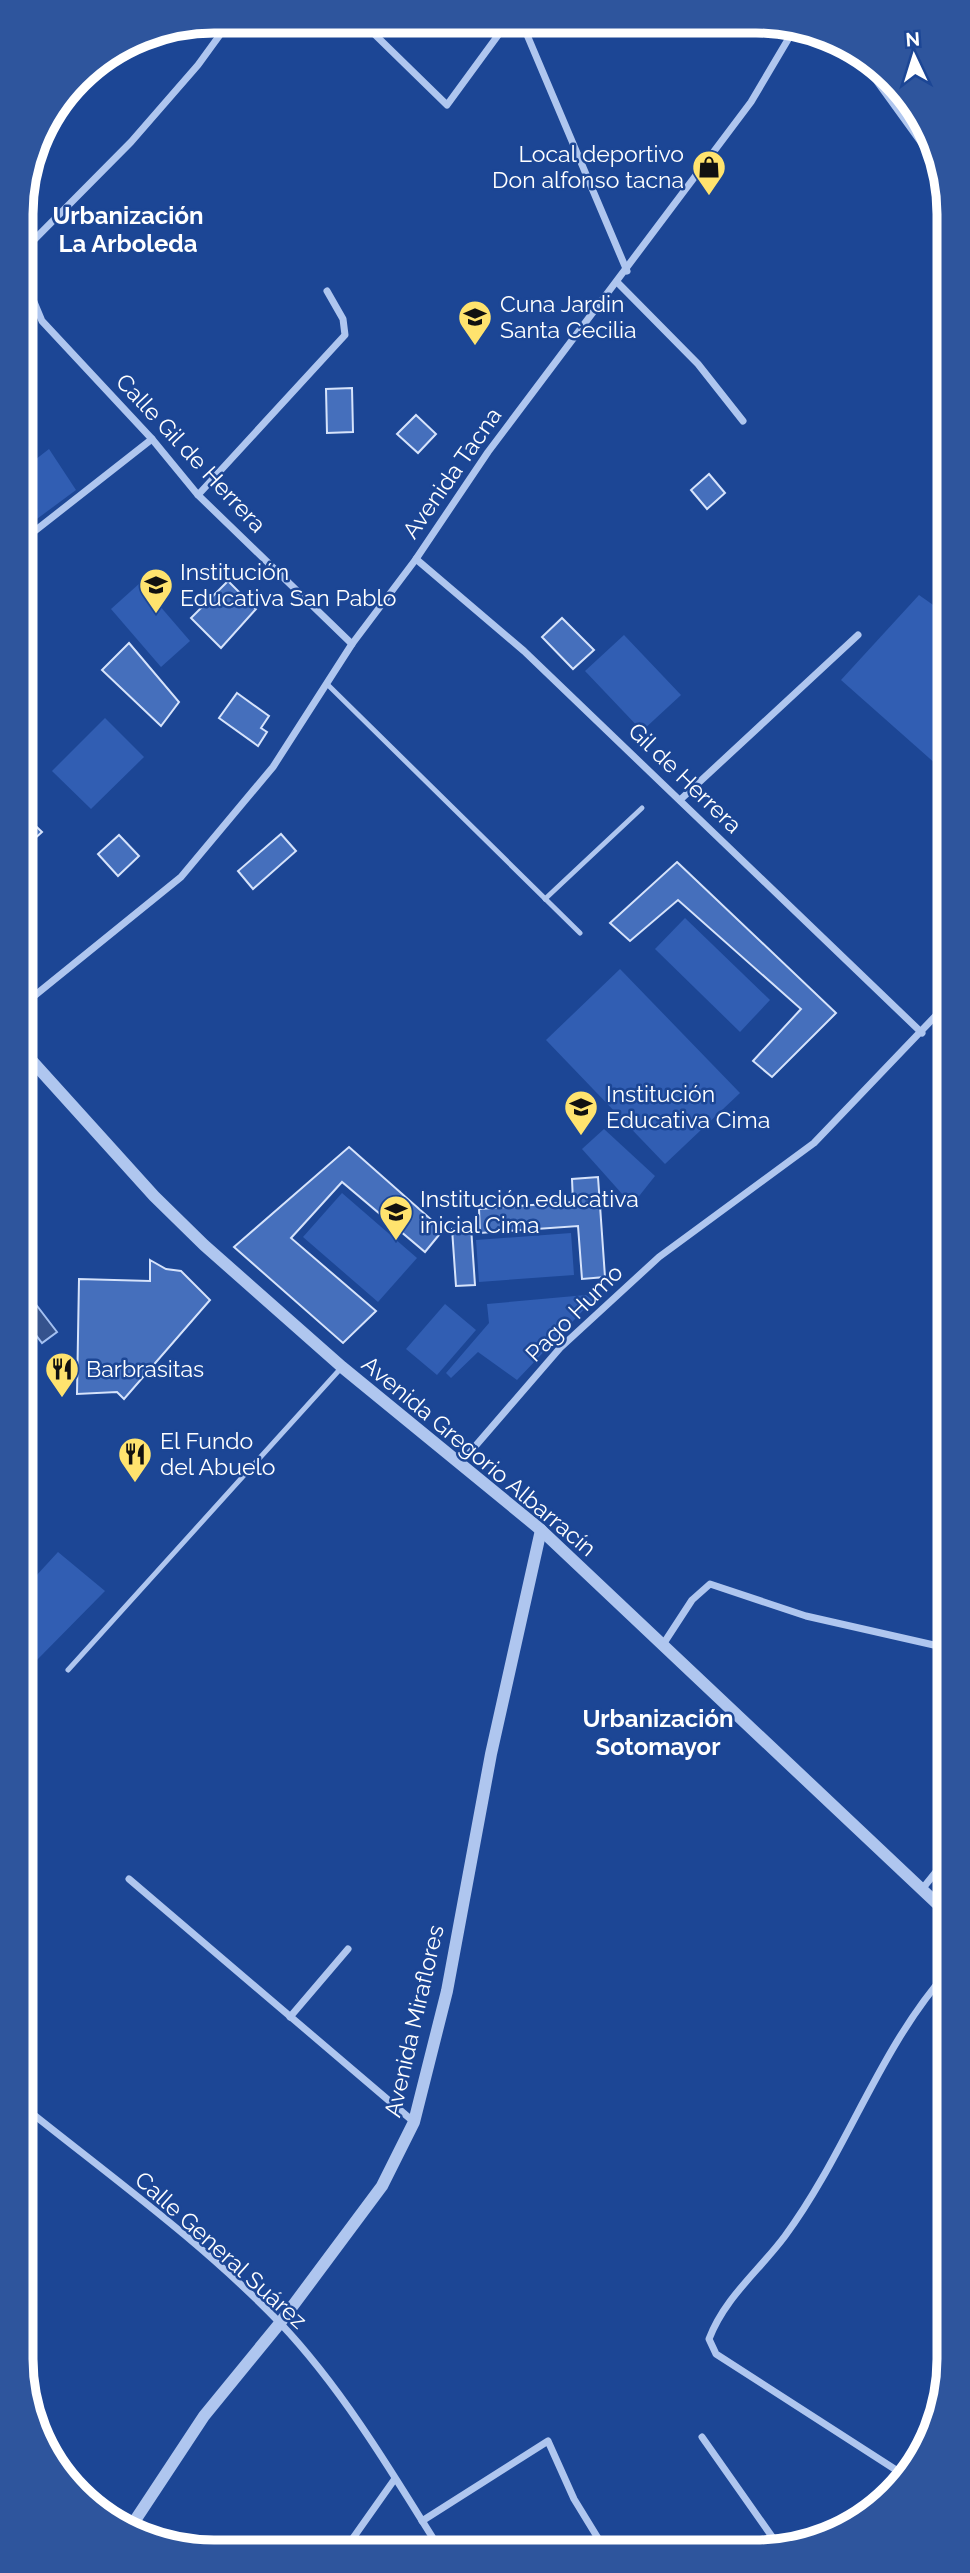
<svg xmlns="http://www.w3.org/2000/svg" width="970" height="2573" font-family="Raleway,sans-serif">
	<rect width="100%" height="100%" fill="#1c4695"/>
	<!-- green -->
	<g fill="#315eb3">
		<polygon points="49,449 76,490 22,530 22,470"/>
		<polygon points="140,583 190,641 161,667 111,609"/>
		<polygon points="919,595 946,614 946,754 937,765 841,680"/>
		<polygon points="624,635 681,695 642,731 585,671"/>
		<polygon points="105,718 144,757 91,809 52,771"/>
		<polygon points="685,918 770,1000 740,1032 655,949"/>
		<polygon points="620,969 740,1093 665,1164 546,1040"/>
		<polygon points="604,1129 655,1176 632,1205 582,1149"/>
		<polygon points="342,1193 417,1258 378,1302 303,1237"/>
		<polygon points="571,1233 574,1275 479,1282 476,1240"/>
		<polygon points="586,1295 593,1300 517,1380 478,1352 451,1378 446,1373 489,1323 487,1304"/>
		<polygon points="445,1304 476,1330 437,1375 406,1349"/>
		<polygon points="58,1552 105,1591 33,1664 24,1655 24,1589"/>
	</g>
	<!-- water -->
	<polygon fill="#35538d" stroke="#a3c0f1" stroke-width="2" points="31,1298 57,1332 42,1343 23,1318 23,1304"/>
	<!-- building -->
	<g fill="#456fbc" stroke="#d6e3fb" stroke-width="2">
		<polygon points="352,388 353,432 327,433 326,389"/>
		<polygon points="416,415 436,434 418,453 397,434"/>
		<polygon points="709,474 725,493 707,509 691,490"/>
		<polygon points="228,581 256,609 221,648 191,618"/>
		<polygon points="562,618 594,650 573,669 542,637"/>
		<polygon points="129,643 179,702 161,726 102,670"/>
		<polygon points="237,693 269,716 261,728 267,732 258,746 219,718"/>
		<polygon points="22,813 42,832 22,850"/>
		<polygon points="281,834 296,851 253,889 238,871"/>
		<polygon points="119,835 139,856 118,876 98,854"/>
		<polygon points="677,862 836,1013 772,1077 753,1061 801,1009 678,900 630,941 610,923"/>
		<polygon points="349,1147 443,1230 425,1252 342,1182 291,1238 376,1311 343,1343 234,1247"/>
		<polygon points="598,1177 605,1277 582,1279 578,1226 480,1233 479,1209 573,1202 572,1179"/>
		<polygon points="471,1227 475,1285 456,1286 452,1229"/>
		<polygon points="150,1260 166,1269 181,1271 210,1300 124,1399 117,1392 77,1394 79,1279 150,1281"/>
	</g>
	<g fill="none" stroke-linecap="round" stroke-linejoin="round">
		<!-- service -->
		<g stroke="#afc6ef" stroke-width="5">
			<polyline points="327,684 580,933"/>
			<polyline points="545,899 642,808"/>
			<polyline points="68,1670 342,1367"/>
		</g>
		<!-- minor -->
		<g stroke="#afc6ef" stroke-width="7">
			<polyline points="362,22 447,105 507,23"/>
			<polyline points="522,23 627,271"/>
			<polyline points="863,62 936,163"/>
			<polyline points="22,252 131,142 198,65 230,21"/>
			<polyline points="22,273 42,321 152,439 198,495 352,644"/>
			<polyline points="618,283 698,364 743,421"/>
			<polyline points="198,495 345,335 343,319 327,291"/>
			<polyline points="22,541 152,439"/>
			<polyline points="416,559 524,651 922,1033"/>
			<polyline points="680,800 858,635"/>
			<polyline points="23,1005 181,877 273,767 352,644 416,559 488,452 751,102 796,26"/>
			<polyline points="459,1465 560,1348 659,1257 814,1143 946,1005"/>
			<polyline points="662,1646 692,1600 710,1584 806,1616 947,1648"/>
			<polyline points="129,1879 414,2122"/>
			<polyline points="923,1888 948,1857"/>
			<polyline points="290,2017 348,1949"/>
			<path d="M24,2107C110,2176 203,2243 280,2323C341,2387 392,2472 439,2548"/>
			<polyline points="702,2437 780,2548"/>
			<polyline points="67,2475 94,2505"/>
			<path d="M907,2477L716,2354L709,2339C725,2297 759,2271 785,2236C847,2152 878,2050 948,1971"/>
			<polyline points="422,2521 548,2441 574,2499 604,2548"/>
			<polyline points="346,2548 394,2480"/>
		</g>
		<!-- tertiary -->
		<g stroke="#afc6ef" stroke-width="12">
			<polyline points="23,1051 154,1196 204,1245 342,1367 541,1530 948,1914"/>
			<polyline points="132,2525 204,2416 280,2323 382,2186 414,2122 447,1991 491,1754 541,1530"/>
		</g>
	</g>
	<!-- icons -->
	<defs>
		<g id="shop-pin" transform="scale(1.75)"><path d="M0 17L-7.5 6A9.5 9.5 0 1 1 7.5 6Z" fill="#ffe36e" stroke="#1c4695"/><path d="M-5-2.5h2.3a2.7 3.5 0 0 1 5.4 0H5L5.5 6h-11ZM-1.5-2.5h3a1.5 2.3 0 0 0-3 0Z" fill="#111"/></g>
		<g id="school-pin" transform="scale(1.75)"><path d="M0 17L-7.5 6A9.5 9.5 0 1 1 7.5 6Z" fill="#ffe36e" stroke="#1c4695"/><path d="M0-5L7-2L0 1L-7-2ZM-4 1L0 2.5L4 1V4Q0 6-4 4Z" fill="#111"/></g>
		<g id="restaurant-pin" transform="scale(1.75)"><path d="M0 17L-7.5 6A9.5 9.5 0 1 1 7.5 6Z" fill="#ffe36e" stroke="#1c4695"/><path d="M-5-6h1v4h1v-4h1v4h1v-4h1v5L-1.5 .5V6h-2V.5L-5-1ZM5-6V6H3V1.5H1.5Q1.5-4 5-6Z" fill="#111"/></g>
	</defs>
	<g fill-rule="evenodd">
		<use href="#shop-pin" x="709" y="167"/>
		<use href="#school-pin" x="475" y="317"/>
		<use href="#school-pin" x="156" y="585"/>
		<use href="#school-pin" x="581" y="1107"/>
		<use href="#school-pin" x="396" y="1212"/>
		<use href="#restaurant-pin" x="62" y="1369"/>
		<use href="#restaurant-pin" x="135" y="1454"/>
	</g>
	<g text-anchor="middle" stroke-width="5" stroke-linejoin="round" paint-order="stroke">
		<!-- poi labels -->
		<g font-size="23" fill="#fff" stroke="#1c4695" text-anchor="start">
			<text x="684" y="162" text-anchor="end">Local deportivo<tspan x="684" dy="26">Don alfonso tacna</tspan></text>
			<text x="500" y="312">Cuna Jardin<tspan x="500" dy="26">Santa Cecilia</tspan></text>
			<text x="180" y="580">Institución<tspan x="180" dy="26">Educativa San Pablo</tspan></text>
			<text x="606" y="1102">Institución<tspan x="606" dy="26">Educativa Cima</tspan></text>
			<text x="420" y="1207">Institución educativa<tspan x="420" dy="26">inicial Cima</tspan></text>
			<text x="86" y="1377">Barbrasitas</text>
			<text x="160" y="1449">El Fundo<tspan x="160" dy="26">del Abuelo</tspan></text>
		</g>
		<!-- street labels -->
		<g font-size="23" fill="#fff" stroke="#1c4695">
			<text transform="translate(191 453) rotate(47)" y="8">Calle Gil de Herrera</text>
			<text transform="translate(452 473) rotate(-55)" y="8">Avenida Tacna</text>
			<text transform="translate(685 778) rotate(44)" y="8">Gil de Herrera</text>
			<text transform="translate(574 1313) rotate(-45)" y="8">Pago Humo</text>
			<text transform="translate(479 1456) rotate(40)" y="8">Avenida Gregorio Albarracín</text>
			<text transform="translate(414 2021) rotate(-77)" y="8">Avenida Miraflores</text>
			<text transform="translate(221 2250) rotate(42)" y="8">Calle General Suárez</text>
		</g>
		<!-- neighbourhood labels -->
		<g font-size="24" font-weight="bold" fill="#fff" stroke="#1c4695">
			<text x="128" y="224">Urbanización<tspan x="128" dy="28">La Arboleda</tspan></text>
			<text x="658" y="1727">Urbanización<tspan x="658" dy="28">Sotomayor</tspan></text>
		</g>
	</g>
	<!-- crop -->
	<path d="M0 0H970V2573H0ZM214 33H756A181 181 0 0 1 937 214V2359A181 181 0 0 1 756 2540H214A181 181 0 0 1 33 2359V214A181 181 0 0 1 214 33Z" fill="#2e559d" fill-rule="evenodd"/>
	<path fill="none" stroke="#fff" stroke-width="9" d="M214 33H756A181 181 0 0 1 937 214V2359A181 181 0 0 1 756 2540H214A181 181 0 0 1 33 2359V214A181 181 0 0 1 214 33Z"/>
	<!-- north arrow -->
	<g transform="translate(914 56) rotate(356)" stroke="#1c4695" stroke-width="5" paint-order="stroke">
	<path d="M0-5L12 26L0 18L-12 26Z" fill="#ffffff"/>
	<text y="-10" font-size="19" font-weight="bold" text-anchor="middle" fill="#ffffff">N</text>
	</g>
</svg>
